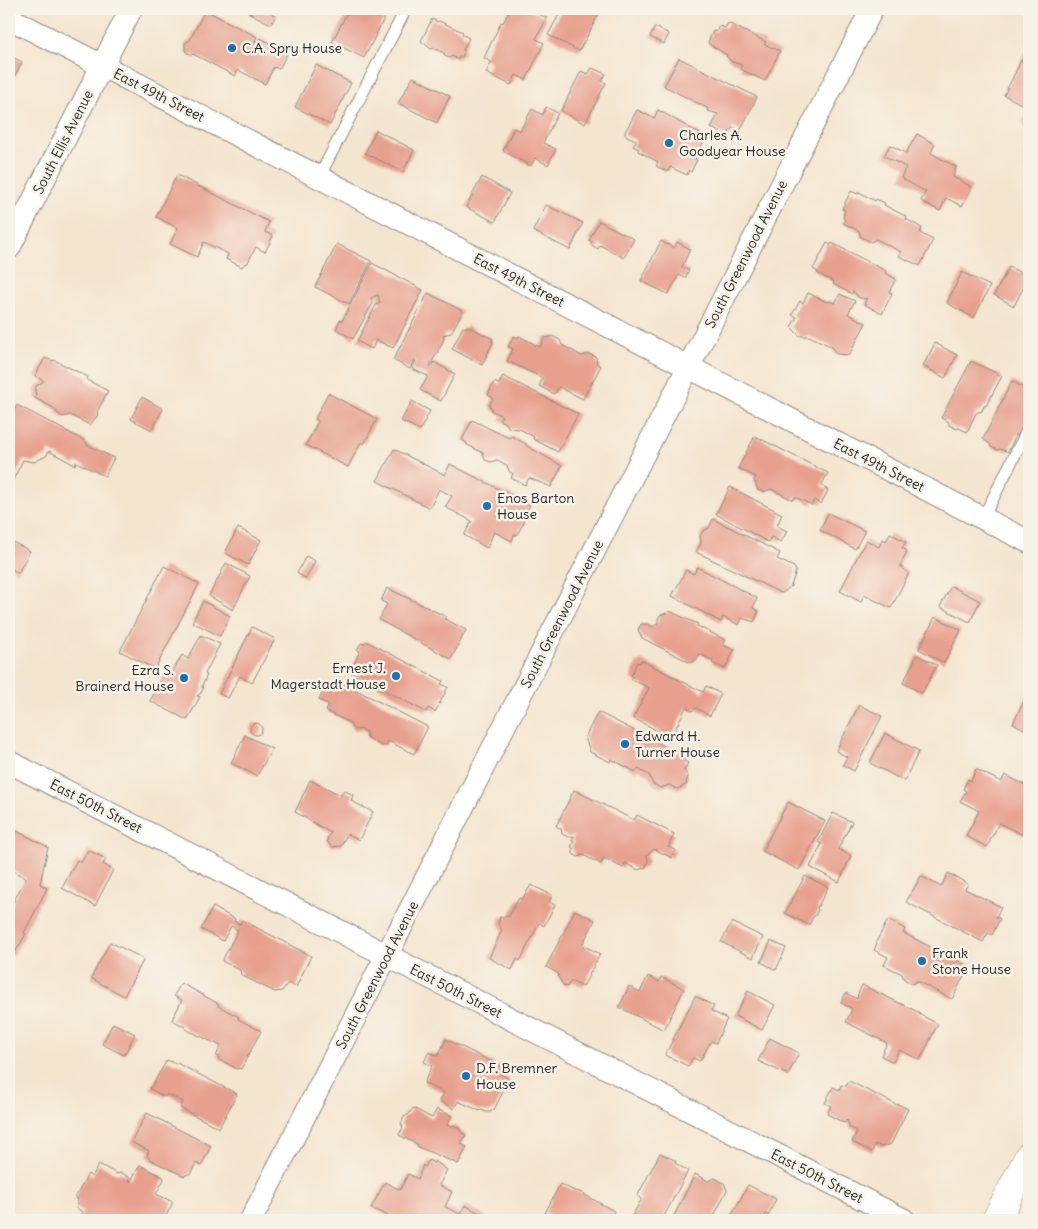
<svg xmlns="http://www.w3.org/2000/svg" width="1038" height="1229" font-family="Delius,sans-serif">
	<rect width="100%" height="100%" fill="#f7f3e8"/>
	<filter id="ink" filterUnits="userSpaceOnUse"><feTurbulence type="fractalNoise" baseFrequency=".02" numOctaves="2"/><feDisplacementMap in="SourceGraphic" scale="10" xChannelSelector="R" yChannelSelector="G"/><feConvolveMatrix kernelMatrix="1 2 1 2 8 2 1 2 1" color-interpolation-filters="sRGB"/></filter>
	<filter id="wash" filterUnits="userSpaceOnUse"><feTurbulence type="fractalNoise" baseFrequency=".0096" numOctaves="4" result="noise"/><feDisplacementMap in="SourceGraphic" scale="20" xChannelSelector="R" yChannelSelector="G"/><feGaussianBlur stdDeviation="1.12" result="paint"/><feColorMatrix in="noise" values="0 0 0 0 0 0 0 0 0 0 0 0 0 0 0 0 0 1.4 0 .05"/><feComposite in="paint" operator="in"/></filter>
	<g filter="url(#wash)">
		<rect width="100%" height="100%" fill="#f4e5cf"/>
		<g id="blocks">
			<!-- building -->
			<g fill="#e8a08e">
				<polygon points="251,9 275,9 272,14 276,16 271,24 249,13"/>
				<polygon points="349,9 389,9 364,58 332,42"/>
				<polygon points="510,9 528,9 547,18 536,39 544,43 526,80 516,75 511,85 486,73 491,62 484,58 501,22 503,23"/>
				<polygon points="562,9 602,9 579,51 548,35"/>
				<polygon points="205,10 257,37 254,42 257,43 260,38 283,50 282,51 287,54 279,69 274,67 265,84 238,70 235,76 195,55 187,53 185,50 185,43 190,40"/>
				<polygon points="432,19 438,22 439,21 463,32 462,34 469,38 463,50 465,51 462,57 459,57 458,60 452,56 449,58 445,56 444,53 434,48 431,49 421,41"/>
				<polygon points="728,23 766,42 764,44 780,51 765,81 740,69 742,65 732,62 726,56 727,55 709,44 708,42 713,31 716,32 719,26 725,28"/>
				<polygon points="655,27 669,34 664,44 650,37"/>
				<polygon points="1027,49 1029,50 1029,108 1004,95"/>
				<polygon points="9,55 22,62 9,88"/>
				<polygon points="679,58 757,97 740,131 733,127 727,136 711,128 718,114 708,111 707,108 664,86"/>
				<polygon points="316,65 351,83 330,125 295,107"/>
				<polygon points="592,68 606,74 602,81 606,83 585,124 561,111 581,71 588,74"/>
				<polygon points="413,77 450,96 437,123 398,103"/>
				<polygon points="546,107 558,113 543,143 556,149 548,165 535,158 531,166 503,151 514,128 520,131 532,109 543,115"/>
				<polygon points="1029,109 1029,127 1022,123"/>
				<polygon points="637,110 654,118 658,110 706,137 695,159 697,160 691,172 689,170 687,175 670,167 668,172 656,166 658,162 638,151 639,149 633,146 636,140 625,135 625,132"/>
				<polygon points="376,130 414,150 403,172 365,153"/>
				<polygon points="917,134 935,144 931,153 956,167 953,177 972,187 962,206 946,198 940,211 921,201 926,192 901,178 906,167 884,156 890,145 906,153"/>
				<polygon points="177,175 269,222 265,232 273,236 265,252 256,247 247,264 245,263 242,267 226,259 228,254 204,242 197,257 170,244 178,228 156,217"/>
				<polygon points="482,177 510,193 495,222 466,207"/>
				<polygon points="851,191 858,194 859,192 875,201 876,199 885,203 884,205 907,217 906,219 922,228 920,233 933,240 920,266 899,256 901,252 876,239 871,242 861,237 859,231 843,223 845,220 843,216 845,210 842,209"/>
				<polygon points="546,205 583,223 570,250 533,231"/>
				<polygon points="599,221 634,239 624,258 600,245 598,249 590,244 592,242 589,240"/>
				<polygon points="661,241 674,248 677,242 690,249 682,267 689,270 685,278 679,275 668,294 641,281"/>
				<polygon points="827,243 831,245 832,243 886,271 885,273 896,279 889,292 892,293 882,314 864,304 867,298 863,299 858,297 853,291 852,294 833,284 834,282 817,273 818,272 813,269"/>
				<polygon points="337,244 371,261 349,304 315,287"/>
				<polygon points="372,263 423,290 393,348 376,340 372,349 357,341 376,305 380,303 378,295 371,298 373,303 353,339 336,329 340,320 342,321"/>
				<polygon points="1009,267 1029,277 1014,306 994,295"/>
				<polygon points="962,272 990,286 974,318 947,303"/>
				<polygon points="428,293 463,311 451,333 443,335 444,339 430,366 432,367 434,362 455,374 441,401 420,390 428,376 412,369 416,361 414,361 410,369 393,360"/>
				<polygon points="808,293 827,302 829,301 835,303 840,294 855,301 848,314 866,323 849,355 837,354 834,352 832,347 809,336 800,336 791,327 797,317 792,315 800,301 803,303"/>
				<polygon points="467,326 493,339 491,341 493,342 482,365 452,349 463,327 466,328"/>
				<polygon points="514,336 518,338 519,336 540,347 545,337 547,338 552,336 560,340 562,345 582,356 589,354 596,357 597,364 601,366 583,399 559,387 554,394 539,386 543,378 507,361 513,349 508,347"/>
				<polygon points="935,343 957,355 945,378 923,366"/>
				<polygon points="45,358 53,361 54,360 88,377 87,380 108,391 97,412 98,415 90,425 70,415 63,417 57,413 55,409 35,398 36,395 35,391 36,386 44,381 35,376"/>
				<polygon points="971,361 1002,376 986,406 984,406 982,411 976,413 967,432 959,428 957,429 949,425 949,422 941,418"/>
				<polygon points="503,376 578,414 558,452 533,439 534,437 520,429 509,428 506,423 499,420 502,416 491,410 492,409 489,406 493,398 488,395 494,382 499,384"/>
				<polygon points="1012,381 1029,391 1029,421 1022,432 1016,435 1008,452 1001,449 998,450 991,447 990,444 983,439"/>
				<polygon points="328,393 377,419 364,444 361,442 348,467 306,445 318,421 315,419"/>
				<polygon points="142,397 163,409 152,430 131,419"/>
				<polygon points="412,401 430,411 420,430 401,421"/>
				<polygon points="17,405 87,442 86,444 114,458 105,476 76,462 75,465 49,451 46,456 34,462 23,460 9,488 9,420"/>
				<polygon points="472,420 509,438 512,436 526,444 527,446 562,466 551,487 529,478 525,485 511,478 513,474 509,471 507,465 497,460 491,462 485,460 483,453 466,444 467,443 462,440"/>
				<polygon points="755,436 828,473 821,486 828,490 821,504 814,500 812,505 795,497 793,500 771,489 764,492 758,490 754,480 756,477 738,468"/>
				<polygon points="394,449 445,475 450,464 530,505 523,518 524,522 517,535 514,535 512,541 494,532 487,548 464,535 472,521 445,507 452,496 439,489 430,508 377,481"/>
				<polygon points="730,487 782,514 777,526 787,531 781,542 771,537 768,542 716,514"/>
				<polygon points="828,513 865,531 855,549 820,530"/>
				<polygon points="713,519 780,553 777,559 794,567 796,571 791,586 784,592 781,593 696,552 701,543 700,536 703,531 709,528"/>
				<polygon points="238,528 261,540 248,565 225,553"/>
				<polygon points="890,533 906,542 902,548 907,551 900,566 909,573 891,608 864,595 861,602 840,591 866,540 879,547 883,539 886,541"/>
				<polygon points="9,540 30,551 18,573 9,567"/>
				<polygon points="306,556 315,561 306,579 297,573"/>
				<polygon points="226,563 250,576 233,610 209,596"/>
				<polygon points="164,566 199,584 155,669 120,651"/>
				<polygon points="697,567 757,598 753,608 759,611 754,622 742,618 739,625 723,617 721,622 672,596 686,570 694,574"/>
				<polygon points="951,586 980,601 970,622 940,607"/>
				<polygon points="387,588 447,617 445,619 466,630 451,659 379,620 387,604 381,601"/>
				<polygon points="203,601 230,616 220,636 192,622"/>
				<polygon points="669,611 698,624 697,626 726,640 723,645 734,650 725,669 712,663 713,661 700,654 696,660 691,663 642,638 638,630 641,624 647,624 653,627 658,623 658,619 660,615 667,613"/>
				<polygon points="935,617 961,630 944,663 919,649"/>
				<polygon points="252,627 275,639 252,683 240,676 228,698 219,694"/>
				<polygon points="201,635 220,644 205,674 207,675 202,686 203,689 201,693 197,696 200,697 187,720 150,701 165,673 170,676 182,655 188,659"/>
				<polygon points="366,641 443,681 441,684 448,687 435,712 428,708 426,712 350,672 360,651 357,650 361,643 364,644"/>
				<polygon points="917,655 937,665 922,693 903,683"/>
				<polygon points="641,660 703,692 706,686 721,694 710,716 696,708 692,711 686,707 671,738 633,718 649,688 631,679 633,677 631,676 637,662 640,663"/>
				<polygon points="328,682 338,687 341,682 428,727 414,754 388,741 386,745 381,746 367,737 366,732 362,729 355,730 352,728 350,723 326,711 329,705 319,700"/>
				<polygon points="1029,692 1029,732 1013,723"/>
				<polygon points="859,705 882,716 854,771 843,765 847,757 836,751"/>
				<polygon points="598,712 686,757 684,761 688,763 684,770 688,776 686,785 678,789 669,785 661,788 653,784 649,775 638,769 636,772 611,759 610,762 590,752 585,737"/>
				<circle cx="256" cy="729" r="6"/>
				<polygon points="885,733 919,751 904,781 870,763"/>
				<polygon points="245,735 272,749 257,776 231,763"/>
				<polygon points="976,769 1001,782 1005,775 1029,787 1029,838 999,823 987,847 966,836 979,811 960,801 966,791 963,789 968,779 971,781"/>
				<polygon points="310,780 341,795 344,790 353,795 351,801 373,812 359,840 347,834 341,846 332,847 327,841 328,836 331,833 295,812"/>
				<polygon points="574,790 634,820 637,815 674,834 668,847 676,850 672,858 654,849 647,855 648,861 646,867 638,870 625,863 623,868 604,858 601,864 583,855 578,857 573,854 573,848 571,847 574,842 572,841 574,836 568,837 562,834 561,829 556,826"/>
				<polygon points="788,802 825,821 799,870 762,851"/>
				<polygon points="833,813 852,822 838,849 851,856 839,882 810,867 822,844 818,842"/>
				<polygon points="9,827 48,847 40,884 47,888 24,933 26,934 13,956 9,954 9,910 26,878 9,869"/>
				<polygon points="88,850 106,859 103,864 113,870 95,906 62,888 77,860 81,863"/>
				<polygon points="948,873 968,884 965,889 1001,907 996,917 1000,919 992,935 988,933 983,942 906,902 921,876 941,887"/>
				<polygon points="805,876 828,887 817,908 818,910 815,916 813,917 809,925 785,913"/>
				<polygon points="531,885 552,895 549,902 555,905 544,926 539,923 520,961 517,959 512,970 489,958 502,930 498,924 500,917 509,916 519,898 522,899"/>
				<polygon points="213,907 235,919 234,921 240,924 242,920 311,956 296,987 288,983 282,991 275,992 241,975 240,970 222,961 238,930 231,926 223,941 201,929"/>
				<polygon points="575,910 595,920 582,945 600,954 583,987 571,981 567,987 564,986 558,977 559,974 546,967"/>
				<polygon points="888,920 905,929 903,933 969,966 952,999 917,981 912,984 904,979 902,974 884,965 888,957 874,950 877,943 876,942"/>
				<polygon points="732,922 763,937 753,958 721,942"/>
				<polygon points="771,941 786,948 776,970 761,962"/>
				<polygon points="110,942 144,959 124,996 91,978"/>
				<polygon points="648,976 659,982 661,977 684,989 664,1030 619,1007 629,986 640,992"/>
				<polygon points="181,983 219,1004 218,1006 239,1017 238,1019 261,1031 241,1069 239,1068 237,1069 218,1059 219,1057 216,1056 221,1046 187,1030 184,1026 172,1020 182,1000 174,996"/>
				<polygon points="862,985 920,1013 919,1014 938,1024 920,1060 899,1050 893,1062 881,1056 887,1043 846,1022 852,1009 841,1003 846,993 857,999 858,997 857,996"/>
				<polygon points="748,991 775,1005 762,1030 735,1016"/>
				<polygon points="695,996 714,1006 711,1011 727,1019 716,1043 711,1041 700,1061 693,1058 688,1066 665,1055"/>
				<polygon points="113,1023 135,1034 124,1055 102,1044"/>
				<polygon points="770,1038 799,1053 788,1075 758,1061"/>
				<polygon points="446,1039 502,1067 499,1073 509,1079 494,1110 492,1109 491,1112 486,1112 481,1110 480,1111 458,1101 454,1109 440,1101 444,1093 424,1083 432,1066 424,1062 429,1052 438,1056"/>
				<polygon points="167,1060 176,1064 177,1063 237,1094 219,1128 180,1108 183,1102 167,1094 165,1097 150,1089"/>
				<polygon points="849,1081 897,1105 898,1104 908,1109 891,1144 881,1147 875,1144 872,1152 852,1142 857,1131 850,1128 847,1120 844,1123 827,1114 831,1106 825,1103 833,1087 839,1090 841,1085 846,1086"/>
				<polygon points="413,1108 432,1118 437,1109 452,1116 447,1125 451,1127 453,1125 459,1128 461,1132 466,1135 461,1144 467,1147 458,1164 418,1147 417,1144 399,1135 403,1127 401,1124 404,1117 409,1114"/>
				<polygon points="147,1113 211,1146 201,1166 196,1163 191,1173 184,1176 149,1159 147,1155 149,1151 131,1142"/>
				<polygon points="660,1153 676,1161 675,1163 688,1171 662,1220 630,1220 641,1200 638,1195"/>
				<polygon points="429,1160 434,1163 435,1161 447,1170 439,1185 452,1192 445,1207 460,1214 465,1205 488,1218 487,1220 386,1220 388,1216 371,1208 385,1182 400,1190 408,1174 418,1179 423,1165 425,1167"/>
				<polygon points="99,1164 117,1174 121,1173 129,1177 130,1182 140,1165 163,1177 164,1179 156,1194 173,1202 164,1220 79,1220 83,1212 76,1208 78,1199 75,1198 88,1174 92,1177"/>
				<polygon points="695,1174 708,1181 715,1178 724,1183 727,1190 712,1220 672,1220"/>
				<polygon points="560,1184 577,1192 578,1191 614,1211 610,1220 559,1220 545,1213"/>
				<polygon points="748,1185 776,1199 768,1216 766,1214 763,1220 729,1220"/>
			</g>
		</g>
	</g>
	<g filter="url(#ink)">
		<use href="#blocks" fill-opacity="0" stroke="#90887d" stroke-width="1"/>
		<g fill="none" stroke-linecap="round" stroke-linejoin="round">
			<!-- service casing -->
			<g stroke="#90887d" stroke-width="13">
				<g id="service">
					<polyline points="319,177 406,9"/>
					<polyline points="983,518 1029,427"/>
				</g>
			</g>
			<!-- minor casing -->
			<g stroke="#90887d" stroke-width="24">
				<g id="minor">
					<polyline points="9,18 1029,542"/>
					<polyline points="9,248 131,9"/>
					<polyline points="9,762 904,1220"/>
					<polyline points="251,1220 872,9"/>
				</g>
			</g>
			<!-- tertiary casing -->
			<g stroke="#90887d" stroke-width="29">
				<polyline id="tertiary" points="996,1220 1029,1156"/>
			</g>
			<!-- service -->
			<use href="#service" stroke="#fff" stroke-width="11"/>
			<!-- minor -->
			<use href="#minor" stroke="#fff" stroke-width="22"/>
			<!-- tertiary -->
			<use href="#tertiary" stroke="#fff" stroke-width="28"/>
		</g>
	</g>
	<!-- markers -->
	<g fill="#1f6fb2" stroke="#f7f3e8" stroke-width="2">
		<circle cx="232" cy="48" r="5"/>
		<circle cx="669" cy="143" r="5"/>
		<circle cx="487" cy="506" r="5"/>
		<circle cx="396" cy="676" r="5"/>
		<circle cx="184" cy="678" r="5"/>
		<circle cx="625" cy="744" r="5"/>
		<circle cx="922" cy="961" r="5"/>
		<circle cx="466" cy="1076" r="5"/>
	</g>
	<g text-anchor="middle" stroke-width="5" stroke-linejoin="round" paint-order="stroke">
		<!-- poi labels -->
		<g font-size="14" fill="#2b2b2b" stroke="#f7f3e8" text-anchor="start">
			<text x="242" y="53">C.A. Spry House</text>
			<text x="679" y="140">Charles A.<tspan x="679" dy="16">Goodyear House</tspan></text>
			<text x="497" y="503">Enos Barton<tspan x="497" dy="16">House</tspan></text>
			<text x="386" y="673" text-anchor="end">Ernest J.<tspan x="386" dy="16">Magerstadt House</tspan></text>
			<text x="174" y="675" text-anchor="end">Ezra S.<tspan x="174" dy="16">Brainerd House</tspan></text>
			<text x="635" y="741">Edward H.<tspan x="635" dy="16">Turner House</tspan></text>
			<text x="932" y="958">Frank<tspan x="932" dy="16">Stone House</tspan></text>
			<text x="476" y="1073">D.F. Bremner<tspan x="476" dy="16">House</tspan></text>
		</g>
		<!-- street labels -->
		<g font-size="14" fill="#2b2b2b" stroke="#f7f3e8">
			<text transform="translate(159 95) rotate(27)" y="5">East 49th Street</text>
			<text transform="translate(63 142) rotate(-63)" y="5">South Ellis Avenue</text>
			<text transform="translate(746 254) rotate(-63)" y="5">South Greenwood Avenue</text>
			<text transform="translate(519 280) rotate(27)" y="5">East 49th Street</text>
			<text transform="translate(879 465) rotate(27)" y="5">East 49th Street</text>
			<text transform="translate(562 614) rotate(-63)" y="5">South Greenwood Avenue</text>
			<text transform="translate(96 806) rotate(27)" y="5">East 50th Street</text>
			<text transform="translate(377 975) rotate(-63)" y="5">South Greenwood Avenue</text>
			<text transform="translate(456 991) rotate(27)" y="5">East 50th Street</text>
			<text transform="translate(817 1176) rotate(27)" y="5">East 50th Street</text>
		</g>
	</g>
	<!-- margin -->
	<rect width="1038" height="1229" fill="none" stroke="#f7f3e8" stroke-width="30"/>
</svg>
